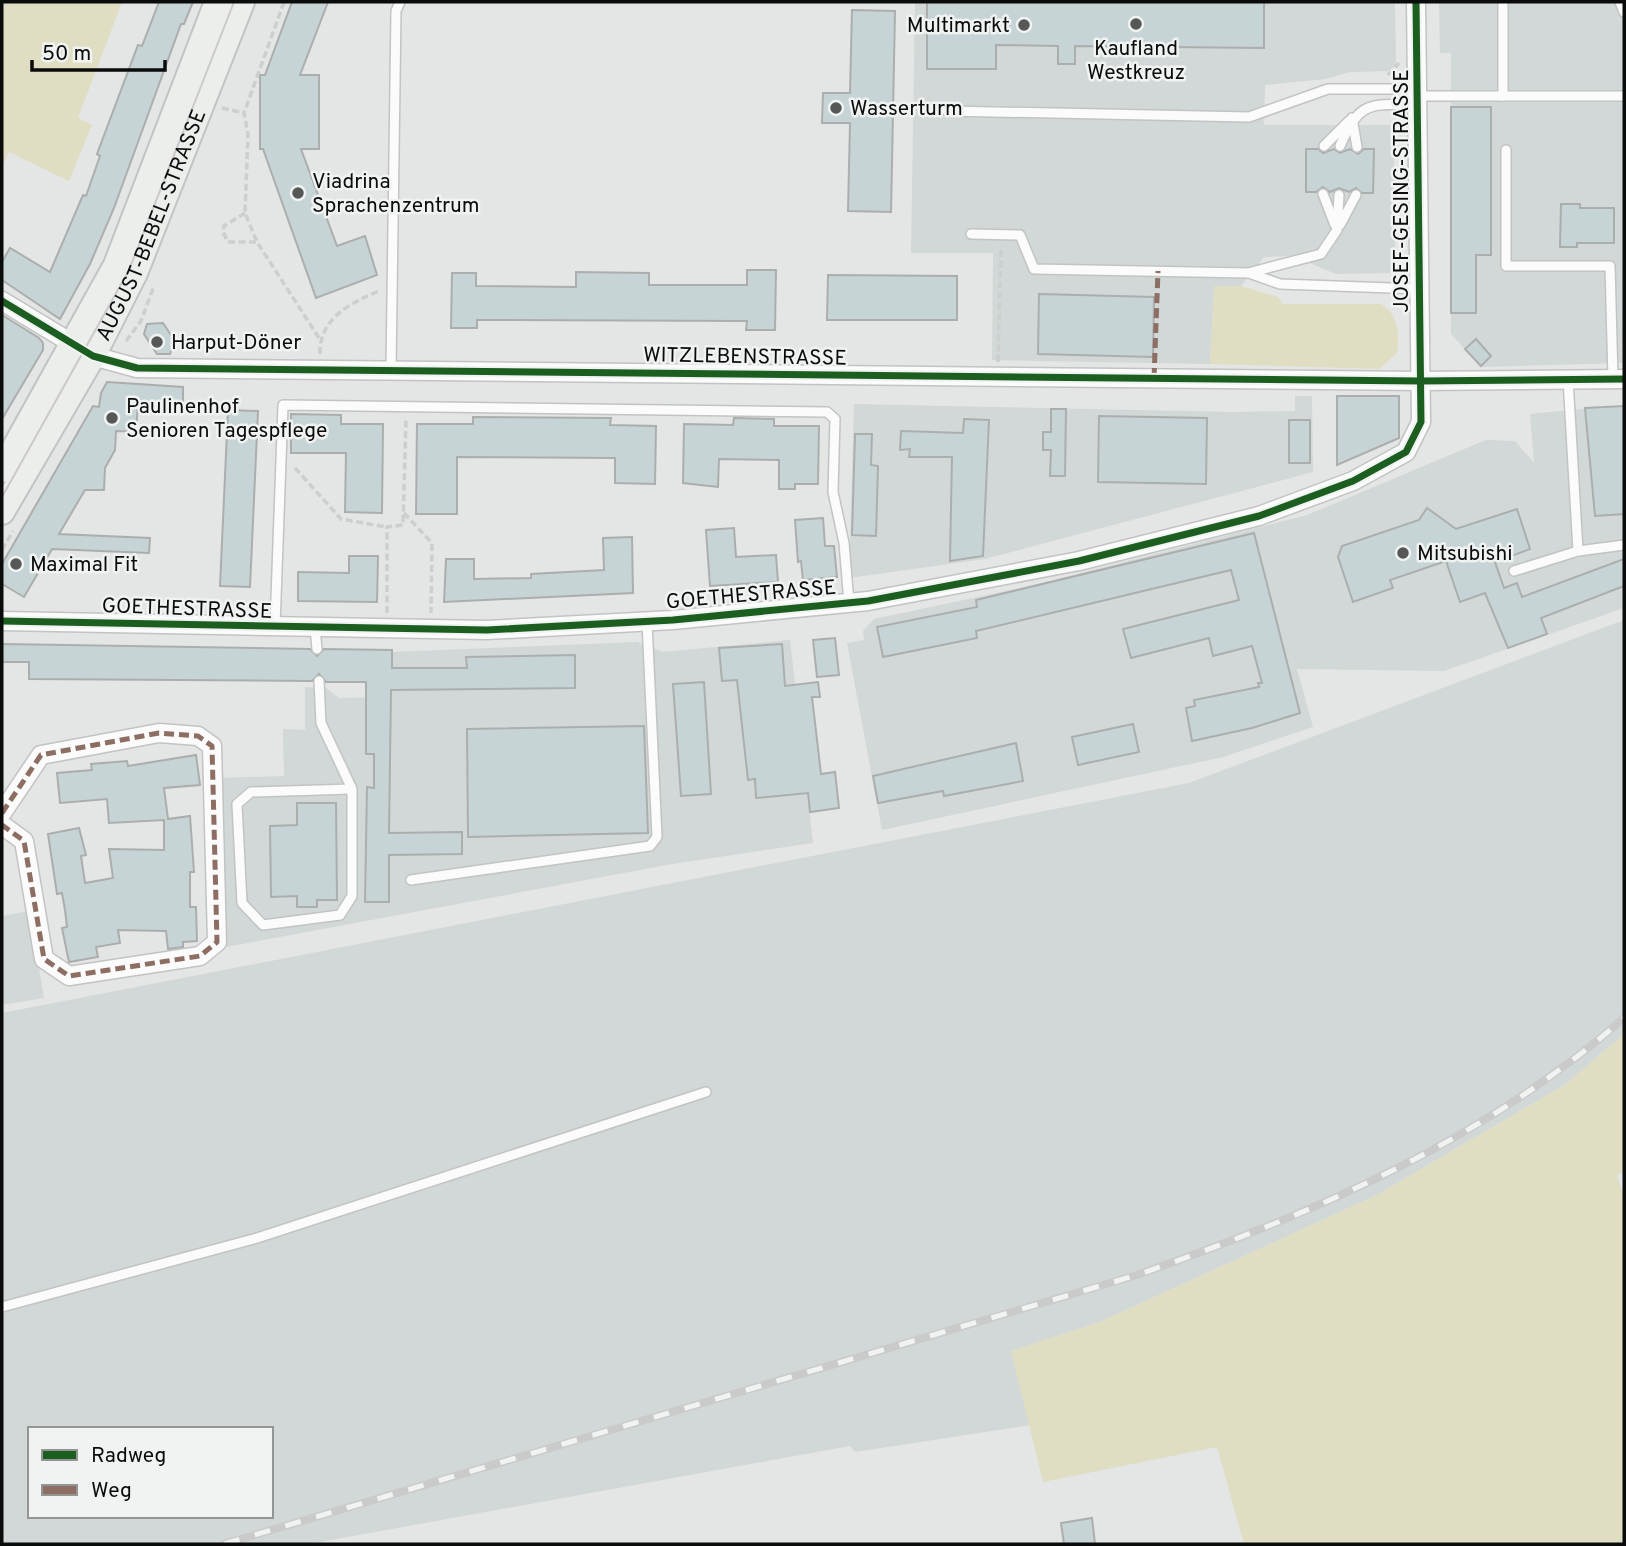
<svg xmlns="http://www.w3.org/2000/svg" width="1626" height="1546" font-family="Overpass,sans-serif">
	<rect width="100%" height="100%" fill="#e4e5e5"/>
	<!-- built -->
	<g fill="#d2d8d7" fill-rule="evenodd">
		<polygon points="915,2 1395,2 1396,66 1388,71 1350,72 1325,79 1265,85 1264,125 1394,125 1395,273 1336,274 1293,256 1264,257 1241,286 1214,286 1210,364 992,360 993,253 911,253"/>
		<polygon points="1439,2 1624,2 1624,363 1482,367 1451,334 1451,53 1440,53"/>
		<polygon points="1295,396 1312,396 1313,472 985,559 849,578 854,404 1233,412 1295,411"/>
		<polygon points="1624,405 1624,608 1444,671 1297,669 1313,727 1223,757 882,830 847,643 864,640 863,631 874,619 1034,585 1307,515 1486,440 1515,441 1534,463 1530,414"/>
		<path d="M1624,620V1034L1566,1084L1377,1195L1100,1322L1011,1351L1031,1425L855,1452L850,1446L309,1544H2V1013L1189,783ZM30,1429H271V1516H30Z"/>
		<polygon points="790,640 813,843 672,864 226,947 218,778 284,776 283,729 305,730 305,687 326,688 339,698 391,697 392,652 637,642 663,652"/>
		<polygon points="29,911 44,998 2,1005 2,916"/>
	</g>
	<!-- green -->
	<g fill="#dfdec2">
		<polygon points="2,2 122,2 78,118 92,125 69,181 9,152 2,166"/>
		<path d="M1214,286H1241L1278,297L1282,304H1381C1398,313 1400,336 1397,353L1379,369L1210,364Z"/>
		<polygon points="1624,1034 1624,1172 1617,1175 1624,1197 1624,1544 1244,1544 1217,1447 1043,1482 1011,1351 1100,1322 1377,1195 1566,1084"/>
	</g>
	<!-- building -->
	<g fill="#c7d4d6" stroke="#acaeae" stroke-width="2">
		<polygon points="159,2 193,2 184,24 181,24 114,208 90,264 60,319 2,280 2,262 10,248 50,272 83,195 86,196 100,156 97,154 138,45 142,46"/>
		<polygon points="292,2 328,2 300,75 319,75 319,149 301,149 337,246 365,236 377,275 316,298 263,149 260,149 260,75 265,75"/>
		<polygon points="927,2 1264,2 1264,48 1075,46 1075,64 1058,64 1058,46 996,45 996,69 927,69"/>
		<polygon points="852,10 895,11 891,212 848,211 850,123 822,123 823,93 850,93"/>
		<polygon points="1451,107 1491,107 1491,255 1476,255 1476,313 1451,313"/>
		<polygon points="1306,149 1318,149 1323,153 1334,149 1340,153 1350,149 1358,154 1364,149 1374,149 1373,193 1362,193 1356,188 1349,192 1339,188 1330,192 1323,187 1316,192 1306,192"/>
		<polygon points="1561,204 1580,204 1580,208 1614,208 1614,243 1577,243 1577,247 1560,247"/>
		<polygon points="747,270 776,270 775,330 746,330 747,321 477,320 477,328 451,328 452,273 476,273 476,286 576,287 576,272 649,273 649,285 747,285"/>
		<polygon points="828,275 957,276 957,320 827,320"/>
		<polygon points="1039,294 1154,297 1153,357 1038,354"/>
		<polygon points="2,315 39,338 43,343 43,350 2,419"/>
		<polygon points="163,323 175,341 170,354 157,354 144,334 147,324"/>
		<polygon points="1476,339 1491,356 1481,366 1465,349"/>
		<polygon points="107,382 183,387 183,404 138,402 136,432 116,431 115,450 105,468 104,490 85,490 59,534 150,538 149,553 52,549 24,597 2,584 2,564 93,406 99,407 101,393"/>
		<polygon points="1337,396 1399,396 1399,438 1337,465"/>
		<polygon points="1624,406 1624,514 1595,516 1585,408"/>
		<polygon points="1051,409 1066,409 1065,476 1050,476 1051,450 1043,450 1043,432 1051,432"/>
		<polygon points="228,410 258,411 250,587 220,586"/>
		<polygon points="291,414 341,415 341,424 383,424 382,513 345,512 346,453 291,453"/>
		<polygon points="1099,416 1207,418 1206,484 1098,482"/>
		<polygon points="473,417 611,418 610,425 656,426 655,484 615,483 615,458 457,457 457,514 416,514 417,424 473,424"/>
		<polygon points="734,418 774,419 774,426 819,426 818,484 795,484 795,489 779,489 779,460 719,459 718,487 683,483 684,424 733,425"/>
		<polygon points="964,419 989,420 983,556 950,561 952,457 909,457 910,449 900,450 901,431 963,433"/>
		<rect x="1289" y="420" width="21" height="43"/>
		<polygon points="855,434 872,434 871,465 878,466 876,536 852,535"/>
		<polygon points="1427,508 1456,529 1517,509 1530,549 1495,562 1504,588 1517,583 1522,597 1624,559 1624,586 1541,618 1547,634 1508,648 1485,593 1460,602 1446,561 1390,580 1393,588 1353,602 1338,557 1342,546 1419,520"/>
		<polygon points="823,518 825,546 834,546 837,577 803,580 801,561 798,562 795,520"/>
		<polygon points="734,528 736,557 776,555 778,582 710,586 706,530"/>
		<polygon points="1254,533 1300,713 1252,728 1192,741 1186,708 1195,706 1194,700 1259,687 1258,683 1262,683 1252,646 1213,656 1209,638 1131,658 1123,629 1239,600 1231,570 976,631 977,638 883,657 877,627 977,607 976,600"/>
		<polygon points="632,537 633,593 444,602 446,559 474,559 474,579 531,578 531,574 604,570 603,538"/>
		<polygon points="349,556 378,556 377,602 298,601 298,572 349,573"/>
		<polygon points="835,638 839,675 817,677 813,640"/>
		<polygon points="2,644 310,649 317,656 324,649 392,650 392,668 467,668 466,657 575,655 575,688 391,690 389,833 462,832 462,854 389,855 389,902 365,902 367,787 374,788 374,754 366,754 366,682 326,682 319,674 312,681 29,679 29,662 2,662"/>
		<polygon points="782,644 785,686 818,682 820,697 812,697 821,774 835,772 839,808 810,812 808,793 756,798 755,779 748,780 737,680 722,681 719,648"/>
		<polygon points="704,682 711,794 681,796 673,684"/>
		<polygon points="1133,724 1139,752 1078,765 1072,737"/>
		<polygon points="644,726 648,833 468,837 467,729"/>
		<polygon points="1016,743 1023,781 944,796 943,791 878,803 873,776"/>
		<polygon points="196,755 200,785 164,788 168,819 190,816 194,872 190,872 190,907 196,907 197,941 183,942 183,947 168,949 166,931 118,930 120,943 96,947 98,957 69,962 62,928 67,927 65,910 62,893 57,894 48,834 79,828 86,855 81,856 85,883 113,878 109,849 164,850 164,820 109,823 107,799 60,803 57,773 92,770 91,764 127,761 128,766"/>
		<polygon points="297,803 336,803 337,900 317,900 317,907 297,907 297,896 271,897 270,826 297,825"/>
		<polygon points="1092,1518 1095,1544 1064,1544 1061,1523"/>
	</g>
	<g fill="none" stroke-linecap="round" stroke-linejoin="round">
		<!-- lane casing -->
		<g stroke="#c2c3c3" stroke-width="12">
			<g id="lane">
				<polyline points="1620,2 1624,12"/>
				<polyline points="1418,96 1624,96"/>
				<polyline points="1503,96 1503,2"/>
				<polyline points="947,111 1249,117 1328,89 1418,89"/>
				<polyline points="1352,118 1357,147"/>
				<polyline points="1324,146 1349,121"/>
				<path d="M1340,146C1360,99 1370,105 1418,104"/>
				<polyline points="1506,150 1506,266 1610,266 1613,379"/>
				<polyline points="1323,194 1335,225"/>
				<polyline points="1340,225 1356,195"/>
				<polyline points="971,234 1020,235 1034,269 1248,273 1321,254 1337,230 1339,195"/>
				<polyline points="1249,273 1280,284 1419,289"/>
				<polyline points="391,370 396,11 400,2"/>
				<polyline points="1568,379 1578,551"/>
				<polyline points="1514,571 1578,551 1624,545"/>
				<polyline points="275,626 283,405 827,412 835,419 833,492 844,543 849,603"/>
				<polyline points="315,628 317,649"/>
				<polyline points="319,681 321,723 352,789 352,896 340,915 263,925 242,903 237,804 251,792 352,789"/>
				<polyline points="411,880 650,846 657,837 647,622"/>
				<polyline points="2,1307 257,1238 706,1092"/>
			</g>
		</g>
		<!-- street casing -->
		<g stroke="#c2c3c3" stroke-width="21">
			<g id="street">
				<polyline points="2,301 93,356 137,368 1421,381 1624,379"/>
				<polyline points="2,621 487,630 673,620 868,601 1079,561 1259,516 1353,481 1406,452 1421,422 1416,2"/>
				<polyline points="2,813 41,755 159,733 198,736 212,746 217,942 200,956 69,976 44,959 24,841 2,825"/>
			</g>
		</g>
		<!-- secondary casing -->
		<g stroke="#c2c3c3" stroke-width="28">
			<g id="secondary">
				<polyline points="2,470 116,265 217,2"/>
				<path id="s1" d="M2,512L93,356L135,273L242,2"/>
			</g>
		</g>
		<!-- path -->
		<g stroke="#cdcece" stroke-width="3.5" stroke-dasharray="7 3.5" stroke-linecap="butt">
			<polyline points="284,2 244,113 248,134 245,213 257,242 319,338"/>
			<polyline points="1388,75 1399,63"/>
			<polyline points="222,108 244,113"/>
			<polyline points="245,213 224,226 223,232 228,242 257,242"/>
			<polyline points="126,341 141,321 154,286"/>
			<path d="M320,354C319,319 350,303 379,291"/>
			<polyline points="998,362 1001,247"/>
			<polyline points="295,468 341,519 387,527"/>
			<polyline points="404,513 432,543 431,613"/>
			<polyline points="2,550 13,531"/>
			<polyline points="387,613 387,527 403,525 406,418"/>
		</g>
		<!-- lane -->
		<use href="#lane" stroke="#fbfbfb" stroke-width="9"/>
		<!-- street -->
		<use href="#street" stroke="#fbfbfb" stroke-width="18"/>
		<!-- secondary -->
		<use href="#secondary" stroke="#eceeeb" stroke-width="24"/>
		<!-- tram -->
		<polyline stroke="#cacaca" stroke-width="2" points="2,497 129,270 234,2"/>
		<!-- rail casing -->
		<g stroke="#cacaca" stroke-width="8">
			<path id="rail" d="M224,1544L1137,1275C1312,1214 1483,1142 1624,1018"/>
		</g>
		<!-- rail -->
		<use href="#rail" stroke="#f0f3f2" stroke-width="5" stroke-dasharray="16" stroke-linecap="butt"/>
		<!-- quiet -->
		<g stroke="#8d6e63" stroke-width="5" stroke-dasharray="10 5" stroke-linecap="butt">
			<polyline points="1154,378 1158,271"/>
			<polyline points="2,813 41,755 159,733 198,736 212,746 217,942 200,956 69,976 44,959 24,841 2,825"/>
		</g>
		<!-- cycleway casing -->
		<g stroke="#f0f3f2" stroke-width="11">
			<g id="cycleway">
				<polyline points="2,301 93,356 137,368 1421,381 1624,379"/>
				<polyline points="2,621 487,630 673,620 868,601 1079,561 1259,516 1353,481 1406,452 1421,422 1416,2"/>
			</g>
		</g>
		<!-- cycleway -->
		<use href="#cycleway" stroke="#1b5e20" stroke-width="7"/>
	</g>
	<!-- markers -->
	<g fill="#565757" stroke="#f0f3f2" stroke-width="2.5">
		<circle cx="1136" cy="24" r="7"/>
		<circle cx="1024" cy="25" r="7"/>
		<circle cx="836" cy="108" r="7"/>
		<circle cx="298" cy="193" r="7"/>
		<circle cx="157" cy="342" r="7"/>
		<circle cx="112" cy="418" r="7"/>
		<circle cx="1403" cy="553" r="7"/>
		<circle cx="16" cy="564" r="7"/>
	</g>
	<g text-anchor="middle" stroke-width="5" stroke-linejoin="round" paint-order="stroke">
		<!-- poi labels -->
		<g font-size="21" fill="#0a0b0b" stroke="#f0f3f2" text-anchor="start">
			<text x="1010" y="32" text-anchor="end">Multimarkt</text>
			<text x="1136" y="55" text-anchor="middle">Kaufland<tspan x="1136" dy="24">Westkreuz</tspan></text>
			<text x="850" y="115">Wasserturm</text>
			<text x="312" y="188">Viadrina<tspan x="312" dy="24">Sprachenzentrum</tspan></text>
			<text x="171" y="349">Harput-Döner</text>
			<text x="126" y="413">Paulinenhof<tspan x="126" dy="24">Senioren Tagespflege</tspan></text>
			<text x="1417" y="560">Mitsubishi</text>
			<text x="30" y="571">Maximal Fit</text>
		</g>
		<!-- street labels -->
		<g font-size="21" fill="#0a0b0b" stroke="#f0f3f2">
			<text transform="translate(1401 191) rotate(-90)" y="7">JOSEF-GESING-STRASSE</text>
			<text dy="7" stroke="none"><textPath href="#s1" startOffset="324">AUGUST-BEBEL-STRASSE</textPath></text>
			<text transform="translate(745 356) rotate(1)" y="7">WITZLEBENSTRASSE</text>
			<text transform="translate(751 594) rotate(-5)" y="7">GOETHESTRASSE</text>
			<text transform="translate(187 608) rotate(2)" y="7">GOETHESTRASSE</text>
		</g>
	</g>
	<!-- border -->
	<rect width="1626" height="1546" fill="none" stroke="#0a0b0b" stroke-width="7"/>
	<!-- legend -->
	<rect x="28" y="1427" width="245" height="91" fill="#f0f3f2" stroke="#949696" stroke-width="2"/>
	<rect x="42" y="1450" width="35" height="10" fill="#1b5e20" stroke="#949696" stroke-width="2"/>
	<text x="91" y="1462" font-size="21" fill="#0a0b0b">Radweg</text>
	<rect x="42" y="1485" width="35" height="10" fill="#8d6e63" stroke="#949696" stroke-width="2"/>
	<text x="91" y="1497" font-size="21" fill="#0a0b0b">Weg</text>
	<!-- scale -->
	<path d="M32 60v10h133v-10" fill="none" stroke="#0a0b0b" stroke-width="3.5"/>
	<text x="42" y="60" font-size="21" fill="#0a0b0b" stroke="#f0f3f2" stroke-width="5" paint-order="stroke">50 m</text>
</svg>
